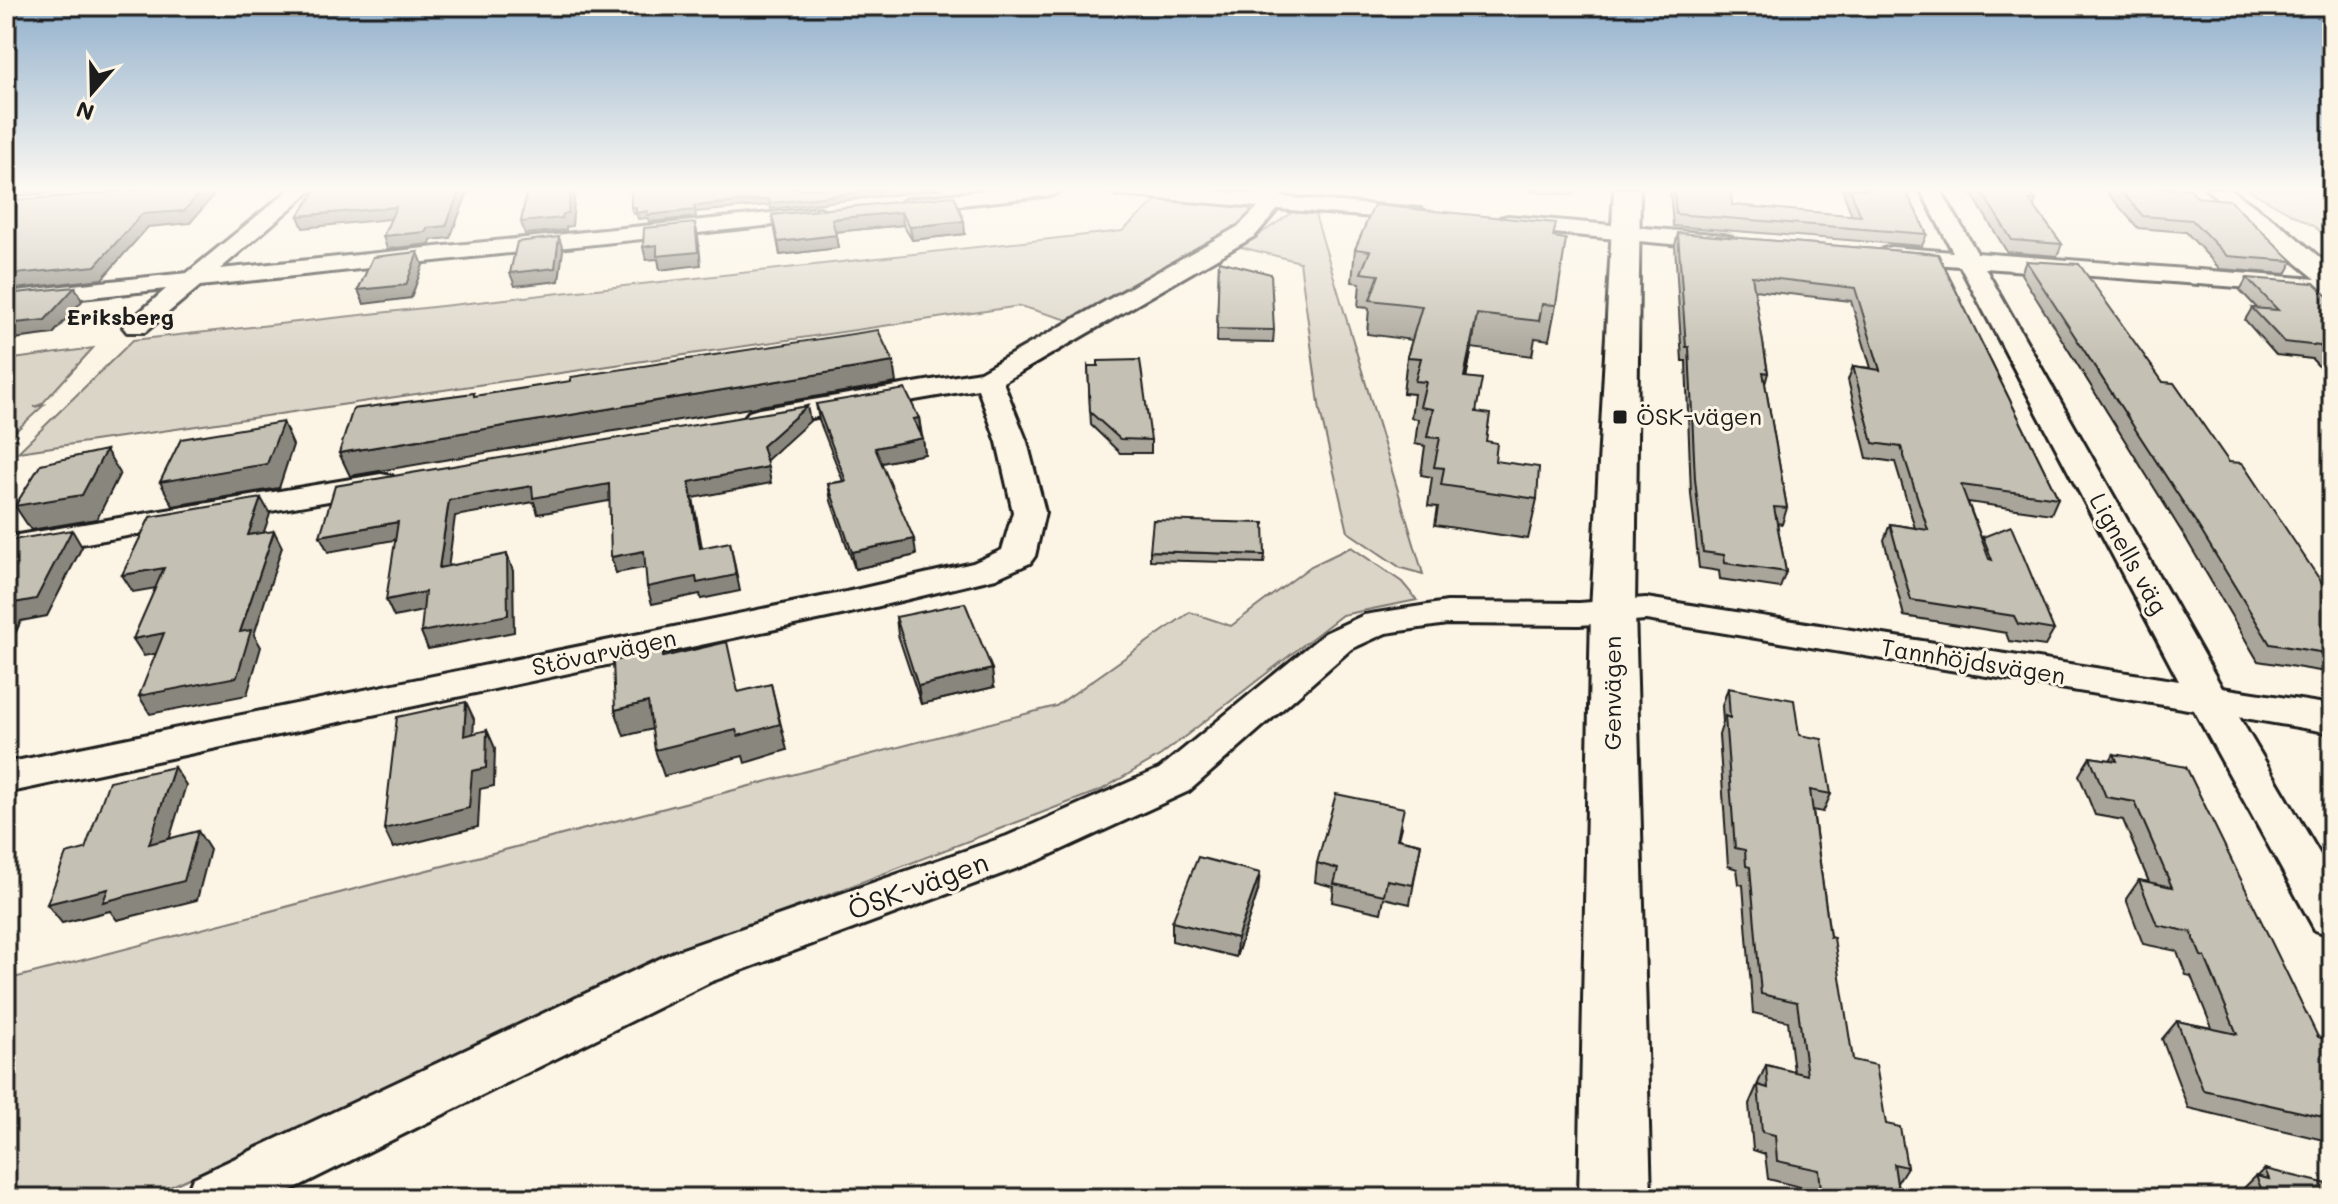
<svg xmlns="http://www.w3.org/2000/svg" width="2338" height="1204" font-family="Mali,sans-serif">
	<rect width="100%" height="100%" fill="#fcf5e5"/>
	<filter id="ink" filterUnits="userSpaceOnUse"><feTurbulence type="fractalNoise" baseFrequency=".0125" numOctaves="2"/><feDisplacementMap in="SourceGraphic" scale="16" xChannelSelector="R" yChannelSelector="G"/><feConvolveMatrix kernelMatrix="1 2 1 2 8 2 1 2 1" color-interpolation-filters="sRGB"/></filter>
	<g filter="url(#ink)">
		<!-- green -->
		<g fill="#dbd5c8" stroke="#7c7872" stroke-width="2">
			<polygon points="2247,189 2332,189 2332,242 2315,227"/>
			<polygon points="1157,200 1243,207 1253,211 1234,229 1068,320 1020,306 18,452 133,340 1122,231"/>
			<polygon points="1314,211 1423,574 1401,568 1348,532 1320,411 1300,262 1241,247 1293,212"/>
			<polygon points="93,348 42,404 34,407 44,405 6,440 6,360"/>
			<polygon points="1351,547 1402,582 1417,600 1342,615 1161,755 1101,790 669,956 146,1198 6,1198 6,980 1056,706 1190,612 1231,626 1311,566"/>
		</g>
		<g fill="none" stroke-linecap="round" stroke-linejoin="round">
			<!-- minor casing -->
			<g stroke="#1c1c1c" stroke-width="6">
				<g id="minor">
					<polygon points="290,189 313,189 220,269 820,208 831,214 820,220 200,286 145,332 127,332 123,327 166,289 6,306 6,292 187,273"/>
					<polygon points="996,189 1063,189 1053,195 907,211 896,205 907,199"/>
					<polygon points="1108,189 1191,189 1261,195 1262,189 1282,189 1282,197 1421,209 1432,215 1421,221 1278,209 1255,236 1003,382 1027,442 1045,512 1035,556 1030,563 996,578 846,614 6,793 6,763 846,592 973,563 1002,550 1013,512 997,442 978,389 759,427 749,424 744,418 749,412 759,409 980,372 1239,226 1258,207 1118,195"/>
					<polygon points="1920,189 1940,189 1977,253 2316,279 2206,189 2230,189 2285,228 2332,268 2332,294 1985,268 2222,688 2332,705 2332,733 2239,717 2332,875 2332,936 2315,930 2194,710 1646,620 1579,625 1447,624 1386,633 1351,649 1189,791 1039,860 710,982 275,1198 185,1198 193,1178 674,952 1007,836 1159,769 1325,633 1364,615 1447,602 1579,603 1646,598 2179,681 1960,266 1891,261 1883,259 1879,254 1883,249 1891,247 1953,252"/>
					<polygon points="1508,216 1724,235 1732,237 1735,242 1732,247 1724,249 1500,228 1497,223 1500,218"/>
					<polygon points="381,474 392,476 397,483 392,490 6,557 6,537"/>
				</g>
			</g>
			<!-- tertiary casing -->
			<g stroke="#1c1c1c" stroke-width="6">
				<polygon id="tertiary" points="1614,189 1640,189 1635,610 1651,1198 1579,1198 1591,610"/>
			</g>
			<!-- minor -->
			<use href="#minor" fill="#fcf5e5" fill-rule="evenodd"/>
			<!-- tertiary -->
			<use href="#tertiary" fill="#fcf5e5" fill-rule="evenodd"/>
		</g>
		<!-- wall -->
		<g fill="#a9a59a" stroke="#1c1c1c" stroke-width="2">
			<polygon points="1529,189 1574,189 1573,195 1529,191"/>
			<polygon points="1670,189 1730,189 1732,205 1852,216 1842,189 1905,189 1927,234 1922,246 1673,226"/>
			<polygon points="1969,189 2028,189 2036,200 2034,206 2062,244 2057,256 2007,252"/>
			<polygon points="2104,189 2190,189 2197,197 2293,261 2286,274 2220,269 2186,232 2138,228"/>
			<polygon points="954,196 965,234 912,240 903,225 835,232 838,248 780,255 772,215"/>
			<polygon points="1678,233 1938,254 2058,498 2051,514 1968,502 1982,540 1983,537 2054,630 2045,646 2009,641 2006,633 1904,616 1884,540 1890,524 1915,528 1895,462 1867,458 1848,380 1853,366 1871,368 1851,301 1754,290 1768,373 1765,384 1787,508 1782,524 1777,523 1786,572 1780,588 1720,579 1719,571 1699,568 1691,494 1686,361 1682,361 1675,245"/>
			<polygon points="1553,237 1556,305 1549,340 1535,338 1532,356 1472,348 1466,377 1486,441 1495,461 1537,499 1528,539 1435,525 1438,507 1428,506 1432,477 1421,475 1425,446 1415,444 1418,419 1411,418 1414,394 1403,393 1407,357 1412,340 1367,334 1369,308 1358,307 1360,283 1352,282 1355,249"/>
			<polygon points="1219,261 1274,330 1273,343 1217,342"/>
			<polygon points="2026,261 2163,382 2229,462 2332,598 2332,673 2258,661 2185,537 2021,274"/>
			<polygon points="2247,278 2332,300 2332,373 2324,372 2312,359 2276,355 2245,320 2252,308 2257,308 2240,290"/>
			<polygon points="1088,366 1151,440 1151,453 1120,453 1091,425"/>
			<polygon points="816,404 919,418 925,454 881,463 916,555 855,569 831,501 828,484 843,481 819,420"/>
			<polygon points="1150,551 1265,555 1264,563 1150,560"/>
			<polygon points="896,617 994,687 921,704 898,635"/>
			<polygon points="1728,688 1799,735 1831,794 1823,812 1813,810 1830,937 1853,1060 1907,1167 1897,1183 1899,1198 1810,1198 1808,1189 1768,1179 1765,1154 1753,1150 1749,1104 1766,1065 1794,1072 1788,1021 1753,1013 1743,885 1739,884 1737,869 1728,866 1719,735 1723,722 1722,706"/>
			<polygon points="2114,754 2318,1037 2332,1053 2332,1142 2188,1108 2162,1039 2177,1021 2212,1028 2191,976 2186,975 2177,951 2143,944 2126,899 2139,880 2149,882 2123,820 2095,815 2079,775 2090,757 2110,760"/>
			<polygon points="1401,827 1398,839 1421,844 1410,904 1384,898 1381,913 1332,902 1334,887 1315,882 1317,863"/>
			<polygon points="1258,891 1236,957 1172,941 1172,922"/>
			<polygon points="2265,1169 2332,1198 2234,1198 2256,1176 2258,1176"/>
		</g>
		<!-- shaded-wall -->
		<g fill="#89867d" stroke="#1c1c1c" stroke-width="2">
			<polygon points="6,189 96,189 6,197"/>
			<polygon points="203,189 219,189 190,223 148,227 102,279 6,290 6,275 142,214"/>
			<polygon points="460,189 469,189 450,238 431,240 430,244 387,249 383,236 427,228"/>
			<polygon points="571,189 575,189 572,226 566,227 566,230 525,234 521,222"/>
			<polygon points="888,189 943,189 771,209 770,203"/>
			<polygon points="769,199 770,205 696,212 694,206"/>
			<polygon points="396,207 400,218 303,228 298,216"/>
			<polygon points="631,207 636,207 648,211 695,210 696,217 649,222 648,218 638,219 636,213 633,214"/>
			<polygon points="901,212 903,225 834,232 832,219"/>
			<polygon points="964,221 965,234 912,240 910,227"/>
			<polygon points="695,223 698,236 701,265 660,270 658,259 646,260 643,247"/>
			<polygon points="836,235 838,248 780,255 778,242"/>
			<polygon points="559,237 563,250 559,281 515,286 510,273"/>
			<polygon points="418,252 423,265 411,298 364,304 358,290"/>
			<polygon points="75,287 82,301 53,334 6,340 6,324"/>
			<polygon points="1477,314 1472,348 1459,413 1464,377"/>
			<polygon points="893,362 896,383 350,476 339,453"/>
			<polygon points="807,406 810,421 766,461 762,446"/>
			<polygon points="919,418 921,434 913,419"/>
			<polygon points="283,422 293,445 279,488 173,506 160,482"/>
			<polygon points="923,438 925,454 877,464 875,448"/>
			<polygon points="106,450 120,473 97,519 31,530 15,506"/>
			<polygon points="768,467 771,483 693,498 705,564 700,548 689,482"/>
			<polygon points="609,484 614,500 538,514 534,502 455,516 446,584 439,568 449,500 532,486"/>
			<polygon points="261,498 270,514 257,552 248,535"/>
			<polygon points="398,522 405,538 328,552 320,536"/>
			<polygon points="72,530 82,547 47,616 21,621 6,653 6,610 9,604"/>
			<polygon points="274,531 282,547 254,635 261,647 247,695 150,714 139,696 240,632"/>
			<polygon points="914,539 916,555 855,569 852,552"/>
			<polygon points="730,542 740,591 701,599 700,594 652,604 647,587"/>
			<polygon points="644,551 648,567 616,573 611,557"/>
			<polygon points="507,554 513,571 514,632 428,649 421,632"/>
			<polygon points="164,568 174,585 133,592 122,575"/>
			<polygon points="425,592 432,609 394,617 386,600"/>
			<polygon points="164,633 175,650 144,656 133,639"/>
			<polygon points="992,669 994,687 921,704 918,686"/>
			<polygon points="771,684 787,750 745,763 743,756 664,776 655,750"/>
			<polygon points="466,702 474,719 472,754 464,736"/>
			<polygon points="648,702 657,728 624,736 615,710"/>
			<polygon points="487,730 495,748 494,786 480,789 478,827 393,848 384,829"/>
			<polygon points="174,767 186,785 162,863 149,844"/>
			<polygon points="198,831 210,850 197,900 117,920 110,911 62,923 47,904"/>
			<polygon points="1260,873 1258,891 1236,957 1237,938"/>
		</g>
		<!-- building -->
		<g fill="#c4c0b3" stroke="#1c1c1c" stroke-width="2">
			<polygon points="158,189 203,189 184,211 142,214 95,266 6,275 6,201"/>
			<polygon points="317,189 460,189 446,226 427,228 426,232 383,236 396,207 298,216"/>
			<polygon points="527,189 571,189 568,213 563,214 562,218 521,222"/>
			<polygon points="631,189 888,189 770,203 769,199 694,206 695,210 647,215 648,211 636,213 636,207 631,207"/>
			<polygon points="1674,189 1730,189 1732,205 1861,216 1850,189 1905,189 1927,234 1676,214"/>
			<polygon points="1980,189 2028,189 2036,200 2029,200 2062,244 2012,240"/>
			<polygon points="2119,189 2190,189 2197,197 2229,200 2293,261 2227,256 2192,220 2143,216"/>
			<polygon points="954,196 964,221 910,227 901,212 832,219 836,235 778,242 772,215"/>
			<polygon points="1374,205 1556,223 1553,237 1566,239 1556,305 1542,304 1539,321 1477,314 1464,377 1482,379 1476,412 1490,414 1486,441 1497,443 1495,461 1539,467 1537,499 1441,485 1444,468 1434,467 1440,438 1427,437 1433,409 1420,407 1426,382 1415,381 1421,358 1407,357 1422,306 1370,300 1379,275 1361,273 1370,251 1355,249"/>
			<polygon points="695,223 698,252 657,256 657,245 643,247 644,228"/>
			<polygon points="1678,233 1938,254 2058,498 1961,485 1989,559 1992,560 1983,537 2011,526 2054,630 2018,624 2014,616 1911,600 1890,524 1928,530 1901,447 1873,443 1853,366 1880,370 1855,288 1752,276 1768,373 1763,372 1787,508 1774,507 1786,572 1725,563 1724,555 1703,552 1695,479 1689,347 1686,347"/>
			<polygon points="559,237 555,268 510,273 517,242"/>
			<polygon points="418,252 406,285 358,290 373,257"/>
			<polygon points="1219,261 1271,274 1274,330 1217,329"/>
			<polygon points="2026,261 2079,264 2163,382 2174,383 2229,462 2242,463 2332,598 2332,654 2270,644 2195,521"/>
			<polygon points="2247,278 2314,283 2332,300 2332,359 2320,346 2284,342 2252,308 2278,310"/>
			<polygon points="75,287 45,320 6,324 6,294"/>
			<polygon points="878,330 893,362 339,453 353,409 474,393 474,396 571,381 571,377"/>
			<polygon points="1140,360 1151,440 1120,439 1090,412 1088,366 1098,366 1098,361"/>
			<polygon points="905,389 919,418 913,419 923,438 875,448 914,539 852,552 828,484 846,481 816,404"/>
			<polygon points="807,406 762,446 768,467 689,482 700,548 730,542 736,575 697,583 696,577 647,587 644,551 611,557 609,484 533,498 532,486 449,500 439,568 507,554 508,615 421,632 425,592 386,600 398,522 320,536 335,486"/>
			<polygon points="283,422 267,464 160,482 181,439"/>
			<polygon points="106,450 82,495 15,506 41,464"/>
			<polygon points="261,498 248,535 274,531 240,632 251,630 237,677 139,696 164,633 133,639 164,568 122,575 150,517"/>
			<polygon points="1153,520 1264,523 1265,555 1150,551"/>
			<polygon points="72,530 36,599 9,604 6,610 6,541"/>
			<polygon points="965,603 992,669 918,686 896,617"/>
			<polygon points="727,642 738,692 771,684 780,724 738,736 736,730 655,750 648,702 615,710 613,661 663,651 663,657"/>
			<polygon points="1728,688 1794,700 1799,735 1822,739 1831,794 1810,790 1830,937 1834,938 1853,1060 1876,1065 1886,1124 1900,1127 1907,1167 1894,1164 1899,1198 1822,1198 1819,1170 1777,1161 1775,1135 1762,1132 1758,1085 1768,1088 1766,1065 1807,1075 1797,1002 1761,994 1750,867 1746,866 1745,850 1735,848 1725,716 1730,718"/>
			<polygon points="466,702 464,736 487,730 486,768 472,771 469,808 384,829 397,717"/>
			<polygon points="2114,754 2186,767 2318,1037 2325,1039 2332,1053 2332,1119 2203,1090 2177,1021 2237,1034 2205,957 2201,956 2191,932 2157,925 2139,880 2172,887 2135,802 2106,797 2090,757 2117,761"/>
			<polygon points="174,767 149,844 198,831 184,881 103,902 108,889 47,904 66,854 85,849 109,781"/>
			<polygon points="1336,794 1404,808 1397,839 1421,844 1413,885 1387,880 1384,895 1334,884 1338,869 1317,863"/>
			<polygon points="1198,857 1260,873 1237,938 1172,922"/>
			<polygon points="2265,1169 2332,1185 2332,1198 2265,1198 2256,1176 2269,1179"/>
		</g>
	</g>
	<!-- sky -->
	<linearGradient id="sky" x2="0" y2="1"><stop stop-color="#91b0cc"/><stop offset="0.53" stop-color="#fefaf3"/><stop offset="1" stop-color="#fefaf3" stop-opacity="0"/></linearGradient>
	<rect width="2338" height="358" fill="url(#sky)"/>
	<!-- markers -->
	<rect fill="#1c1c1c" stroke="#fcf5e5" stroke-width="3" x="1612" y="409" width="16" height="16" rx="4"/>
	<g text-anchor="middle" stroke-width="6" stroke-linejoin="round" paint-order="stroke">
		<!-- far-neighbourhood labels -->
		<g font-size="22" font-weight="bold" fill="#1c1c1c" stroke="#fcf5e5">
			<text x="120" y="325">Eriksberg</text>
		</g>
		<!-- poi labels -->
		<g font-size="24" fill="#1c1c1c" stroke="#fcf5e5" text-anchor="start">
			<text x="1636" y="425">ÖSK-vägen</text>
		</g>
		<!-- street labels -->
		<g font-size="24" fill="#1c1c1c" stroke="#fcf5e5">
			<text transform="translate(2128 554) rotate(61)" y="8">Lignells väg</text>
			<text transform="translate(604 653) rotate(-12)" y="8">Stövarvägen</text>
			<text transform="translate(1973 662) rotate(9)" y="8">Tannhöjdsvägen</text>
			<text transform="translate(1613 693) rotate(-90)" y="8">Genvägen</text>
		</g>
		<!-- near-street labels -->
		<g font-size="28" fill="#1c1c1c" stroke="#fcf5e5">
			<text transform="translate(918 886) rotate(-20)" y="10">ÖSK-vägen</text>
		</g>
	</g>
	<!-- margin -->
	<rect width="2338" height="1204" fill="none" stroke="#fcf5e5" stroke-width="32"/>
	<rect x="16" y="16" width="2306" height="1172" fill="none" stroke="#1c1c1c" stroke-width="3" filter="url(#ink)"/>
	<!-- north arrow -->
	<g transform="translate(92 92) rotate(200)" stroke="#fcf5e5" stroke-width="6" paint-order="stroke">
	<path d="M0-6L14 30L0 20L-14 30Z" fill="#1c1c1c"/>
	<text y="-12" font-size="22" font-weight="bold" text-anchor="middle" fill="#1c1c1c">N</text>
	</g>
</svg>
